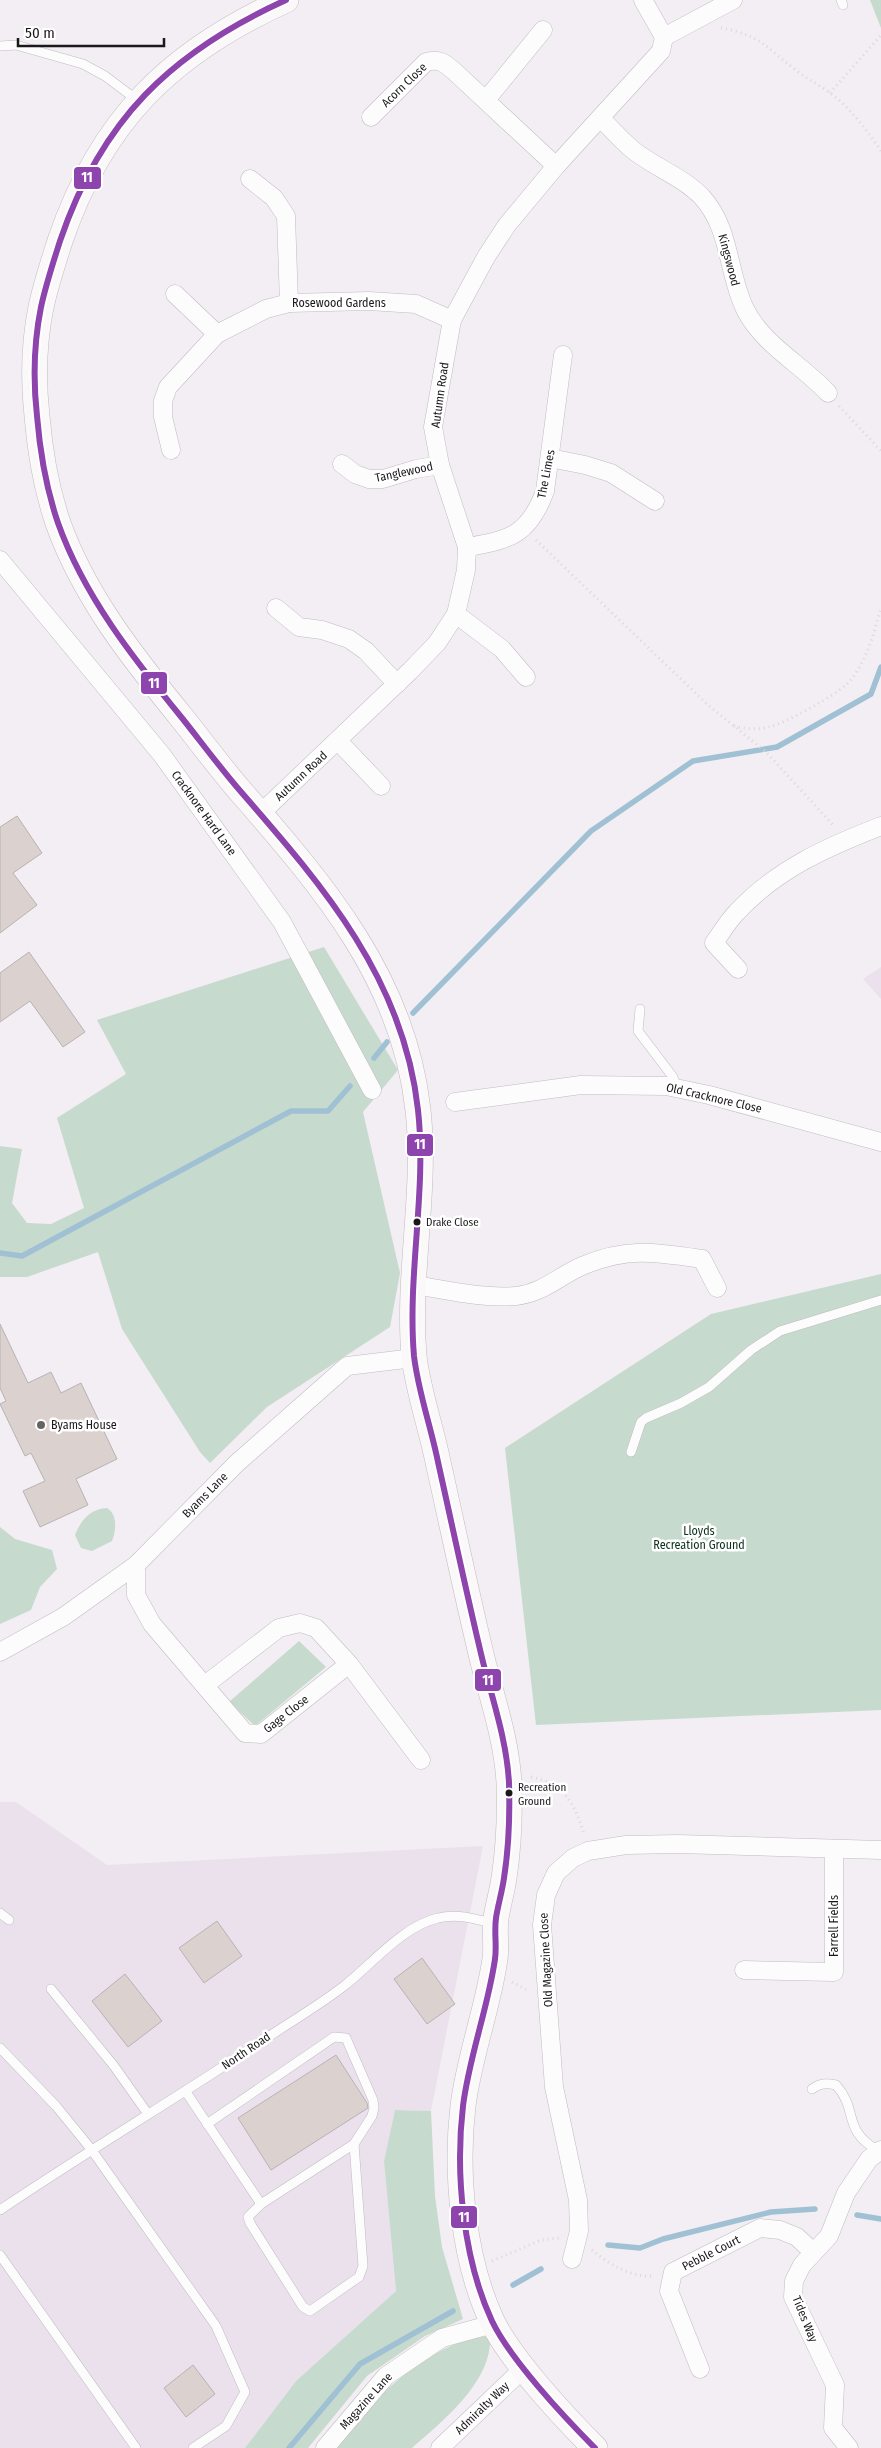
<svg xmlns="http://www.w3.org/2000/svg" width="881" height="2448" font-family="'Fira Sans Condensed',sans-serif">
	<rect width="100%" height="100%" fill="#f2eef3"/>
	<!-- built -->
	<g fill="#eae1ed">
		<polygon points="881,967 881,999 863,979"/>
		<polygon points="0,1802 16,1802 107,1865 483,1846 431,2111 395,2110 384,2161 396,2291 296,2381 245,2448 0,2448"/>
	</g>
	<!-- green -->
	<g fill="#c7dace">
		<polygon points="870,0 881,0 881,28"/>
		<polygon points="324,947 398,1070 363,1112 400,1273 390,1327 267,1407 210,1463 200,1452 122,1329 98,1252 27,1277 0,1277 0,1146 22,1149 12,1203 27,1223 51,1224 84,1208 57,1118 126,1074 97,1020"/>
		<polygon points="881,1274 881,1710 536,1725 505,1448 711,1314"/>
		<path d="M107,1508C118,1515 116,1531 112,1541L92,1551L81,1548L75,1535C81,1520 90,1509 107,1508Z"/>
		<polygon points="0,1527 15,1539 52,1550 57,1569 40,1587 31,1610 0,1624"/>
		<polygon points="299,1641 326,1667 255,1726 229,1702"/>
		<polygon points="395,2110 431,2111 435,2196 442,2247 463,2319 425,2336 367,2376 308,2448 245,2448 296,2381 396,2291 384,2161"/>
		<path d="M490,2336C493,2381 443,2421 412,2448H336C371,2400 428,2341 490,2336Z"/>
	</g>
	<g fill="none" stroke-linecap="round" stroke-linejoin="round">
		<!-- stream -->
		<g stroke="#a0c0d4" stroke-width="5.5">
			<polyline points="413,1013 591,831 693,761 777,747 871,694 881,667"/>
			<polyline points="374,1058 387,1042"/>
			<polyline points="0,1253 22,1256 291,1111 328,1111 350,1086"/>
			<polyline points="857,2215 881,2219"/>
			<polyline points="608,2245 640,2248 663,2239 771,2212 815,2209"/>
			<polyline points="513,2285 541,2269"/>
			<polyline points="289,2448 360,2364 453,2311"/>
		</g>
	</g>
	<!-- building -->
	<g fill="#dbd1ce" stroke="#b7b3b4">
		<polygon points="17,816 42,853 13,873 37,905 0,933 0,827"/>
		<polygon points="29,952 85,1032 63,1047 30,1001 0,1022 0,973"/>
		<polygon points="0,1324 28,1383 51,1372 61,1393 81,1383 117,1459 76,1479 88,1505 40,1527 23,1491 45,1481 31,1453 25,1456 0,1404 6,1401 0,1388"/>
		<polygon points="217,1921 242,1956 204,1983 179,1948"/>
		<polygon points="422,1958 455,2004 427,2024 394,1979"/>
		<polygon points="125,1974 162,2021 128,2047 92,2001"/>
		<polygon points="336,2055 367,2103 368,2108 271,2170 238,2118"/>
		<polygon points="193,2365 215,2394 186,2417 164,2388"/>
	</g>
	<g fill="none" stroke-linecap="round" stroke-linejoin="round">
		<!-- lane casing -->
		<g stroke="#c0bcc1" stroke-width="10">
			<g id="lane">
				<polyline points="841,0 843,5"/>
				<polyline points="0,46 16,45 83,64 105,76 137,100"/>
				<polyline points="640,1009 638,1031 673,1077 676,1088"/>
				<polyline points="631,1452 641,1422 646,1418 681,1403 709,1387 751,1350 780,1331 881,1300"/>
				<polyline points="0,1913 9,1920"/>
				<polyline points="51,1989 114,2066 148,2114"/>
				<polyline points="0,2048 56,2106 91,2149 216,2326 245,2392 226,2426 193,2448"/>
				<path d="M812,2089C820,2083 826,2083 836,2085C859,2110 841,2130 879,2151"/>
				<polyline points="186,2092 261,2204 354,2144 363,2266 359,2277 310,2311 303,2307 250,2223 248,2217 261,2204"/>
				<polyline points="207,2124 334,2037 346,2038 373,2100 374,2108 372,2116 354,2144"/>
				<path d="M0,2210C86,2152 175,2099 262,2041C289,2023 318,2006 344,1986C372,1964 403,1926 438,1918C457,1913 476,1919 494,1924"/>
				<polyline points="0,2255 136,2448"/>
			</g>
		</g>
		<!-- street casing -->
		<g stroke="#c0bcc1" stroke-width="19">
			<g id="street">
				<polyline points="664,37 733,0"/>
				<polyline points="486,100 543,30"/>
				<path d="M371,117L426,62C439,58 445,63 455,72L556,166"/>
				<path d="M600,118C611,128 621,140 633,150C654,167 683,177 702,197C731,229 727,272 745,309C762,344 802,365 828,393"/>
				<polyline points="250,179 274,198 286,216 289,303"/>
				<polyline points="175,294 217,334"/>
				<polyline points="171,450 163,417 163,401 168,387 217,334 266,309 289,303 369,301 416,304 452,320"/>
				<polyline points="550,458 585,465 611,473 655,501"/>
				<polyline points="342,464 355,474 369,479 383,479 416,469 440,465"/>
				<path d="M467,547C510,540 529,535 545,491L563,355"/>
				<polyline points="0,560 162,755 282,922 372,1090"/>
				<polyline points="276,608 299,627 322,630 349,639 366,651 397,684"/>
				<polyline points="456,614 502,649 526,677"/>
				<polyline points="338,741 381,786"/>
				<polyline points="260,814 410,671 437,643 456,614 466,570 467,547 440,465 433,427 452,320 486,257 507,225 556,166 661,51 664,37 643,0"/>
				<path d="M738,969L714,943C721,933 728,921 737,912C777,869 827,847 881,826"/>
				<polyline points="455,1102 581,1085 666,1086 709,1095 881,1142"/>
				<path d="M414,1285C447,1290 483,1299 516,1296C543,1293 559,1276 582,1266C627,1247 655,1252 702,1259L717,1288"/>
				<polyline points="136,1565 136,1595 152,1624 245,1733 261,1734 349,1664"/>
				<polyline points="0,1652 63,1617 136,1565 237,1463 347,1366 414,1358"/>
				<polyline points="205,1685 279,1628 300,1623 316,1628 349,1664 421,1760"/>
				<polyline points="744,1970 834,1972 834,1849"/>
				<polyline points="572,2259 579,2231 578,2200 554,2087 542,1925 546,1895 556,1873 573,1858 588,1851 626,1845 678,1844 881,1850"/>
				<polyline points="700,2369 669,2291 673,2272 760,2228 780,2230 797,2237 813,2252"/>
				<polyline points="325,2448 386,2376 442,2338 493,2324"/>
				<polyline points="440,2448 524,2368"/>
				<polyline points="849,2448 833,2428 835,2385 793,2297 794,2281 802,2265 829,2236 846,2193 869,2159 881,2150"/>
			</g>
		</g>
		<!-- secondary casing -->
		<g stroke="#c0bcc1" stroke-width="26">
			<path id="secondary" d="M286,0C171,52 101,120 60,241C53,263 46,284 41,307C34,342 33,380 37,416C40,452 46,488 58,523C84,596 133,658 182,718C202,743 221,769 242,793C324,887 404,980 418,1110C427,1191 407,1274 414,1356C418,1391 431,1427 438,1462C453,1529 467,1596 483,1662C493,1701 507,1742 509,1783C510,1815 509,1846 504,1878C502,1892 498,1905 496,1918C494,1932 497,1946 495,1959C488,2008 469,2057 463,2106C455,2173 463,2259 492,2321C510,2359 564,2417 595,2448"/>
		</g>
		<!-- path -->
		<g stroke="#d9d8da" stroke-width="3" stroke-dasharray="1 4" stroke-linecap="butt">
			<path d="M721,28C761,35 766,48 796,70C808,80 822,86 834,96C853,111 868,132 881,151"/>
			<polyline points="830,93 881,35"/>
			<polyline points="839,406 881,451"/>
			<polyline points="536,540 708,705 766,752 834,826"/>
			<path d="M734,726C744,729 758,730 769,727C786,723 832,697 846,685C865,667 874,633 881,608"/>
			<path d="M531,1777C564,1783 574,1803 584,1834"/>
			<polyline points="512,1982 529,1991"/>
			<path d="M592,2250C609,2264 631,2278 654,2276"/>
			<polyline points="492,2261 541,2240 559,2238"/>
		</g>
		<!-- lane -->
		<use href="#lane" stroke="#fdfcfd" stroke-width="9"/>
		<!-- street -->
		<use href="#street" stroke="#fdfcfd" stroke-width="18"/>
		<!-- secondary -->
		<use href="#secondary" stroke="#faf8f9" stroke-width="25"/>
		<!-- bus-1 casing -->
		<g stroke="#fff" stroke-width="10">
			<path id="bus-1" d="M286,0C171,52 101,120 60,241C53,263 46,284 41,307C34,342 33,380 37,416C40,452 46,488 58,523C84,596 133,658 182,718C202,743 221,769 242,793C324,887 404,980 418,1110C427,1191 407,1274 414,1356C418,1391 431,1427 438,1462C453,1529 467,1596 483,1662C493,1701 507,1742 509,1783C510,1815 509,1846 504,1878C502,1892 498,1905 496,1918C494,1932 497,1946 495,1959C488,2008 469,2057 463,2106C455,2173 463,2259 492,2321C510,2359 564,2417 595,2448"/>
		</g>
		<!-- bus-1 -->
		<use href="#bus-1" stroke="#8e44ad" stroke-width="6"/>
	</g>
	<!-- markers -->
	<g fill="#1b181c" stroke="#fff" stroke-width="2">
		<circle cx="417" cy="1222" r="4.5"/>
		<circle cx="509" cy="1793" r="4.5"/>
	</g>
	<circle fill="#666367" stroke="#fff" stroke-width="2" cx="41" cy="1425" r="5"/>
	<g text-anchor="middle" stroke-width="5" stroke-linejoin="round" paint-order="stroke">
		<!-- bus labels -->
		<g font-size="11" fill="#1b181c" stroke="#fff" text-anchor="start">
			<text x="426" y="1226">Drake Close</text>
			<text x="518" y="1791">Recreation<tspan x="518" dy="14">Ground</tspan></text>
		</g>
		<!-- street labels -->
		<g font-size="12" fill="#1b181c" stroke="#fff">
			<text transform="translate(404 85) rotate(-44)" y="4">Acorn Close</text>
			<text transform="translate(729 260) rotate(75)" y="4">Kingswood</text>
			<text x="339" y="307">Rosewood Gardens</text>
			<text transform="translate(440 395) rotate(-82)" y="4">Autumn Road</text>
			<text transform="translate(404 472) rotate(-12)" y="4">Tanglewood</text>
			<text transform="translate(546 474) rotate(-79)" y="4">The Limes</text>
			<text transform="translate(301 776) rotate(-43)" y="4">Autumn Road</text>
			<text transform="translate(204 813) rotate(54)" y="4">Cracknore Hard Lane</text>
			<text transform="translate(714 1098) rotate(13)" y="4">Old Cracknore Close</text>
			<text transform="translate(205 1495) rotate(-45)" y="4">Byams Lane</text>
			<text transform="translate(286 1714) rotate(-38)" y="4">Gage Close</text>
			<text transform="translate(834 1926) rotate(-90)" y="4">Farrell Fields</text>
			<text transform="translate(546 1960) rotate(-93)" y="4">Old Magazine Close</text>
			<text transform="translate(246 2051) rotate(-34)" y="4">North Road</text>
			<text transform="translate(711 2253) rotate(-27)" y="4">Pebble Court</text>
			<text transform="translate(805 2319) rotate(68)" y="4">Tides Way</text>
			<text transform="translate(366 2401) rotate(-48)" y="4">Magazine Lane</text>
			<text transform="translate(482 2408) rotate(-44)" y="4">Admiralty Way</text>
		</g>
		<!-- poi labels -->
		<g font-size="12" fill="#1b181c" stroke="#fff" text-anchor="start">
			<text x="51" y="1429">Byams House</text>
		</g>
		<!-- park labels -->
		<g font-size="12" fill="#0d311c" stroke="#fff">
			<text x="699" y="1535">Lloyds<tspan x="699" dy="14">Recreation Ground</tspan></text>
		</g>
	</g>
	<g stroke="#fff" stroke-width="2">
		<rect x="73" y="166" width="29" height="24" rx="5" fill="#8e44ad"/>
		<rect x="140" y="671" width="28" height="24" rx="5" fill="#8e44ad"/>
		<rect x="406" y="1133" width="28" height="24" rx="5" fill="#8e44ad"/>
		<rect x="474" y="1668" width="28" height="24" rx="5" fill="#8e44ad"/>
		<rect x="450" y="2205" width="28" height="24" rx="5" fill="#8e44ad"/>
	</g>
	<g font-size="14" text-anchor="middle" font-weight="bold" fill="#fff">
		<text x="87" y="182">11</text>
		<text x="154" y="688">11</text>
		<text x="420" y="1149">11</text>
		<text x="488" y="1685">11</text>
		<text x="464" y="2222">11</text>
	</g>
	<!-- scale -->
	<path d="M18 38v8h146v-8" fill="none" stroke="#1b181c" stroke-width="2.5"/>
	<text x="25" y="38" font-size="15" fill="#1b181c" stroke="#ffffff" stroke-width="4" paint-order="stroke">50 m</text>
</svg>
